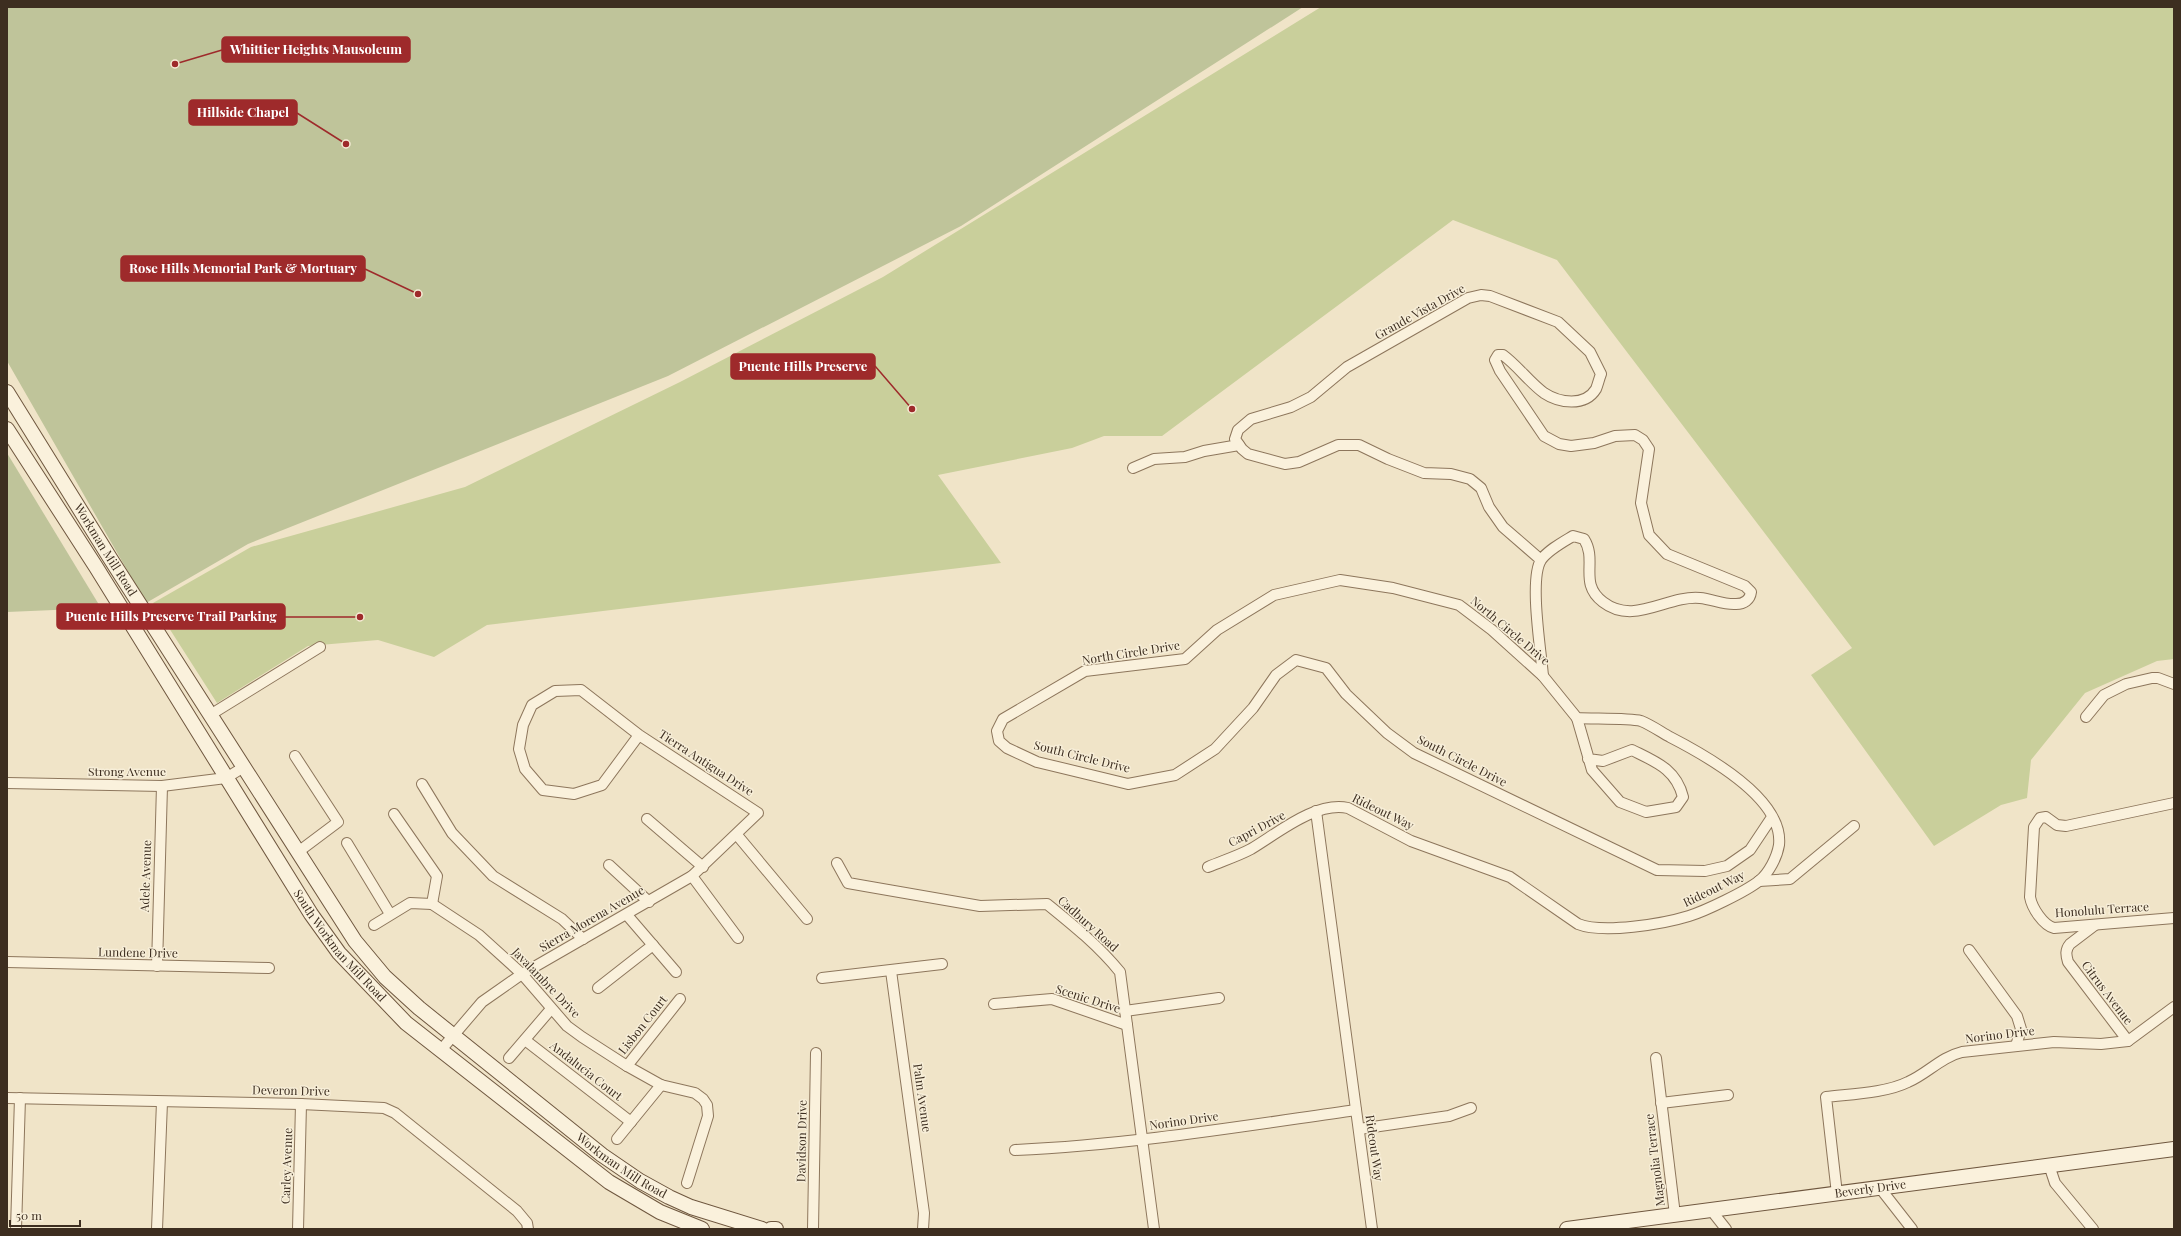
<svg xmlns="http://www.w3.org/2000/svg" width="2181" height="1236" font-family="'Playfair Display',serif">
	<rect width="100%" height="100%" fill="#f0e4c8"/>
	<!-- green -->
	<polygon fill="#c9cf9b" points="1321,7 2174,7 2174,659 2157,661 2085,693 2031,760 2027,798 2001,805 1934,846 1811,675 1852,648 1557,260 1453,220 1162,436 1104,436 1072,448 938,475 1001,563 487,625 434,657 378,640 308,646 217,703 153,603 251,547 465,487 680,382 883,277"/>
	<!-- cemetery -->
	<g fill="#bfc49a">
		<polygon points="7,7 1303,7 961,226 668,376 248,544 146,603 7,361"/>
		<polygon points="7,453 101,608 7,612"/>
	</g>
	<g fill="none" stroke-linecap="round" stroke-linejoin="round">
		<!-- street casing -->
		<g stroke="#8d765c" stroke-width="12">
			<g id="street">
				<polyline points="1133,468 1154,459 1185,457 1204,451 1239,445"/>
				<path d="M1541,560L1503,527L1489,507L1481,488L1470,479L1451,474L1424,473L1388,459L1359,445H1338L1299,462L1285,464L1248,454L1242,449L1235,439L1238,430L1251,419L1291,407L1311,397L1347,367L1468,298L1481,295L1490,296L1558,322L1590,352L1601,374C1599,379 1598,384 1596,389C1585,407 1559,403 1544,393C1529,382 1518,366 1503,355H1498L1495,360L1500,371L1544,436L1559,444L1571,446L1594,443L1615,436L1635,435L1643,440L1649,449L1641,503L1649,535L1667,554L1745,586L1751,592C1750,600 1744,604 1736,604C1724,605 1712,599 1700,598C1667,595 1634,626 1603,602C1578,583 1598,561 1584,539L1573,536C1563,542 1548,550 1541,560C1529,579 1541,651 1543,676"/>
				<polyline points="210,715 320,647"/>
				<polyline points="2086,717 2104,695 2126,684 2152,678 2158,678 2174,684"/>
				<path d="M1577,718L1592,770L1620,802L1646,812L1676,807L1683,797C1676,769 1656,762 1632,750L1603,761L1588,759"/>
				<polyline points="295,756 338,822 298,852"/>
				<polyline points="7,783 162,786 226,778 244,767"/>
				<polyline points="422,784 452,833 493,876 562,919 583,939"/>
				<path d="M2174,803L2066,826L2057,825L2046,817L2040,818L2034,827L2030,897C2032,908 2043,925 2054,928L2174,918"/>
				<polyline points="1316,811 1372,1229"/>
				<polyline points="394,814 437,876 432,904"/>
				<polyline points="647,819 703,867"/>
				<polyline points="737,835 807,919"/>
				<polyline points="347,843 390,914"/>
				<path d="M837,863L848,883L865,886L980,906L1047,904C1073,925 1099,946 1120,972L1154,1229"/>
				<polyline points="609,865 649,902"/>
				<path d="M1208,867C1222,861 1238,856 1251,849C1278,833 1316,801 1348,808L1411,841L1510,877L1578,924C1603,934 1663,924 1689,916C1705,911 1745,892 1759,881C1769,873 1777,857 1779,845C1784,798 1705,755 1670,737C1661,732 1651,725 1641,721C1629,718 1592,719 1577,718L1543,676L1492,630L1459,605L1393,588L1340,580L1274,595L1217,630L1185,659L1085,671L1003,719L997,731L999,741L1007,748L1037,762L1128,784L1175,775L1215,749L1253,708L1276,675L1296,660L1326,668L1346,694L1387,733L1414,753L1657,870L1705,871L1727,866L1750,850L1772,817"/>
				<polyline points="692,876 738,938"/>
				<polyline points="1759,881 1790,879 1854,826"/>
				<polyline points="432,904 479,935 522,974 567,1026 582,1037 627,1066 661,1085 695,1093 703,1099 707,1105 708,1116 687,1183"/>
				<polyline points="627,915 676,972"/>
				<polyline points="374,925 410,903 432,904"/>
				<path d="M2095,925L2070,944C2065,950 2066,955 2068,962L2128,1041"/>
				<polyline points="1969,950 2017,1016 2021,1029 2016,1046"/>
				<polyline points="7,962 269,968"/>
				<polyline points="157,966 162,786"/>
				<polyline points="891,971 924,1213 923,1229"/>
				<polyline points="822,978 942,964"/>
				<polyline points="598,988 653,945"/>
				<polyline points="994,1004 1052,999 1127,1025"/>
				<polyline points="1125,1011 1219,998"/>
				<polyline points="525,1040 631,1122"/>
				<polyline points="441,1050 482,1002 522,974 692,876 758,813 639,735 581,690 555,691 532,705 523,725 519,749 525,769 543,790 574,794 602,785 639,735"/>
				<polyline points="509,1058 551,1009"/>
				<polyline points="1656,1058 1675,1215"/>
				<polyline points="627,1066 680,999"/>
				<polyline points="7,1098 301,1104 384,1108 395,1113 517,1211 527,1223 528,1229"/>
				<polyline points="1661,1103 1728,1095"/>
				<polyline points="1359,1129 1449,1116 1471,1108"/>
				<polyline points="617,1139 661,1085"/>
				<path d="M1015,1150C1129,1145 1243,1126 1356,1110"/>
				<polyline points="2049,1165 2055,1183 2093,1229"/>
				<polyline points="1880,1188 1912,1229"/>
				<path d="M1837,1194L1826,1097C1851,1094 1886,1093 1908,1082C1927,1074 1941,1057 1962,1052L2054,1042L2101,1044L2128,1041L2174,1007"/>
				<polyline points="1711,1210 1726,1229"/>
				<polyline points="16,1229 20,1098"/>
				<polyline points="157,1229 162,1102"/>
				<polyline points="298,1229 301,1104"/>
				<polyline points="813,1229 816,1053"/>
			</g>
		</g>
		<!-- secondary casing -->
		<g stroke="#6f573f" stroke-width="16">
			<g id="secondary">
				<path id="s1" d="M7,392L110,558L355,941L385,977L419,1008L602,1155L640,1181L669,1197L691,1207L762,1229"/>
				<path id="s2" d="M7,429L96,567L311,914L339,953L406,1023L609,1182L660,1212L702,1229"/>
				<polyline points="771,1229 776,1229"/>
				<path id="s3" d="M1567,1229L2174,1149"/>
			</g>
		</g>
		<!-- street -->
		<use href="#street" stroke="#faf1dc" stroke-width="10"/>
		<!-- secondary -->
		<use href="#secondary" stroke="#faf1dc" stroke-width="14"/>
	</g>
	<g text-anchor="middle" stroke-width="3" stroke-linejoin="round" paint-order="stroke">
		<!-- street labels -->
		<g font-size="12" fill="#3d2e20" stroke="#f7eed8">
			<text transform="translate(1420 312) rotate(-29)" y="4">Grande Vista Drive</text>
			<text dy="4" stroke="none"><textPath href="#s1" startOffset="186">Workman Mill Road</textPath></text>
			<text transform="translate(1510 631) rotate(40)" y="4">North Circle Drive</text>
			<text transform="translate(1131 653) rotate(-9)" y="4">North Circle Drive</text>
			<text transform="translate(1082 757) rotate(14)" y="4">South Circle Drive</text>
			<text transform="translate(1462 761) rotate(27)" y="4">South Circle Drive</text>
			<text transform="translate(706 763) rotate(33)" y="4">Tierra Antigua Drive</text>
			<text x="127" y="776">Strong Avenue</text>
			<text transform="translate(1383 812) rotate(26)" y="4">Rideout Way</text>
			<text transform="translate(1257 829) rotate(-28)" y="4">Capri Drive</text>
			<text transform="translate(146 876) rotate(-88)" y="4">Adele Avenue</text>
			<text transform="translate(1714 889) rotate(-26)" y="4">Rideout Way</text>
			<text transform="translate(2102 910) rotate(-4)" y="4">Honolulu Terrace</text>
			<text transform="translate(592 919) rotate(-30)" y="4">Sierra Morena Avenue</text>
			<text transform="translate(1088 924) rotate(42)" y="4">Cadbury Road</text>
			<text dy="4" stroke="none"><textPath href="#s2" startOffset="615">South Workman Mill Road</textPath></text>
			<text transform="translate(138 953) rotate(1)" y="4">Lundene Drive</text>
			<text transform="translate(546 983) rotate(46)" y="4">Javalambre Drive</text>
			<text transform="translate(2107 993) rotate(53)" y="4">Citrus Avenue</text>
			<text transform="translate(1088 999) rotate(18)" y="4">Scenic Drive</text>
			<text transform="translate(643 1025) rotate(-52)" y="4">Lisbon Court</text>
			<text transform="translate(2000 1035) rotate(-7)" y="4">Norino Drive</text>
			<text transform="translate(586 1071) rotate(38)" y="4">Andalucia Court</text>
			<text transform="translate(291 1091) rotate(1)" y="4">Deveron Drive</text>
			<text transform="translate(922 1098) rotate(82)" y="4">Palm Avenue</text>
			<text transform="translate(1184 1121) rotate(-8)" y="4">Norino Drive</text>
			<text transform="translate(802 1141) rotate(-89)" y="4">Davidson Drive</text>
			<text transform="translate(1374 1148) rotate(82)" y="4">Rideout Way</text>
			<text transform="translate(1655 1160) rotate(-97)" y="4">Magnolia Terrace</text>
			<text dy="4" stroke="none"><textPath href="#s1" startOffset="1000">Workman Mill Road</textPath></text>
			<text transform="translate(287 1166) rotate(-88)" y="4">Carley Avenue</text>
			<text dy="4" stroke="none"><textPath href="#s3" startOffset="306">Beverly Drive</textPath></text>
		</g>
	</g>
	<!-- callouts -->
	<path fill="none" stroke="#9e2a2b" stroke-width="1.5" d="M175 64L222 50M346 144L297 113M418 294L365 269M912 409L875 366M360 617L285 617"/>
	<g fill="#9e2a2b" stroke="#f7eed8" stroke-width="1.5">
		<circle cx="175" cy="64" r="4"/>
		<circle cx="346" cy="144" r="4"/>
		<circle cx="418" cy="294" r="4"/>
		<circle cx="912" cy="409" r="4"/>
		<circle cx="360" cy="617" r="4"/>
	</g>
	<g fill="#9e2a2b" stroke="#9e2a2b" stroke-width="1.5">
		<rect x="222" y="37" width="188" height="25" rx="4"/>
		<rect x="189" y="100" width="108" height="25" rx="4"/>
		<rect x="121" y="256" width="244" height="25" rx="4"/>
		<rect x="731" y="354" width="144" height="25" rx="4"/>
		<rect x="57" y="604" width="228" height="25" rx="4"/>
	</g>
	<g font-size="13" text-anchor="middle" font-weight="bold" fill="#fff">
		<text x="316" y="54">Whittier Heights Mausoleum</text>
		<text x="243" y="117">Hillside Chapel</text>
		<text x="243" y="273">Rose Hills Memorial Park &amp; Mortuary</text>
		<text x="803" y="371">Puente Hills Preserve</text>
		<text x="171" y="621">Puente Hills Preserve Trail Parking</text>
	</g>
	<!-- border -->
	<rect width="2181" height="1236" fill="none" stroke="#3d2e20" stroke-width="16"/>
	<!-- scale -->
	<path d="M10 1220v6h70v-6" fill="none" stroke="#3d2e20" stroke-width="2"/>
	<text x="16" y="1220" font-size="12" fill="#3d2e20" stroke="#f7eed8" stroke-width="3" paint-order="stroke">50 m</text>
</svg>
